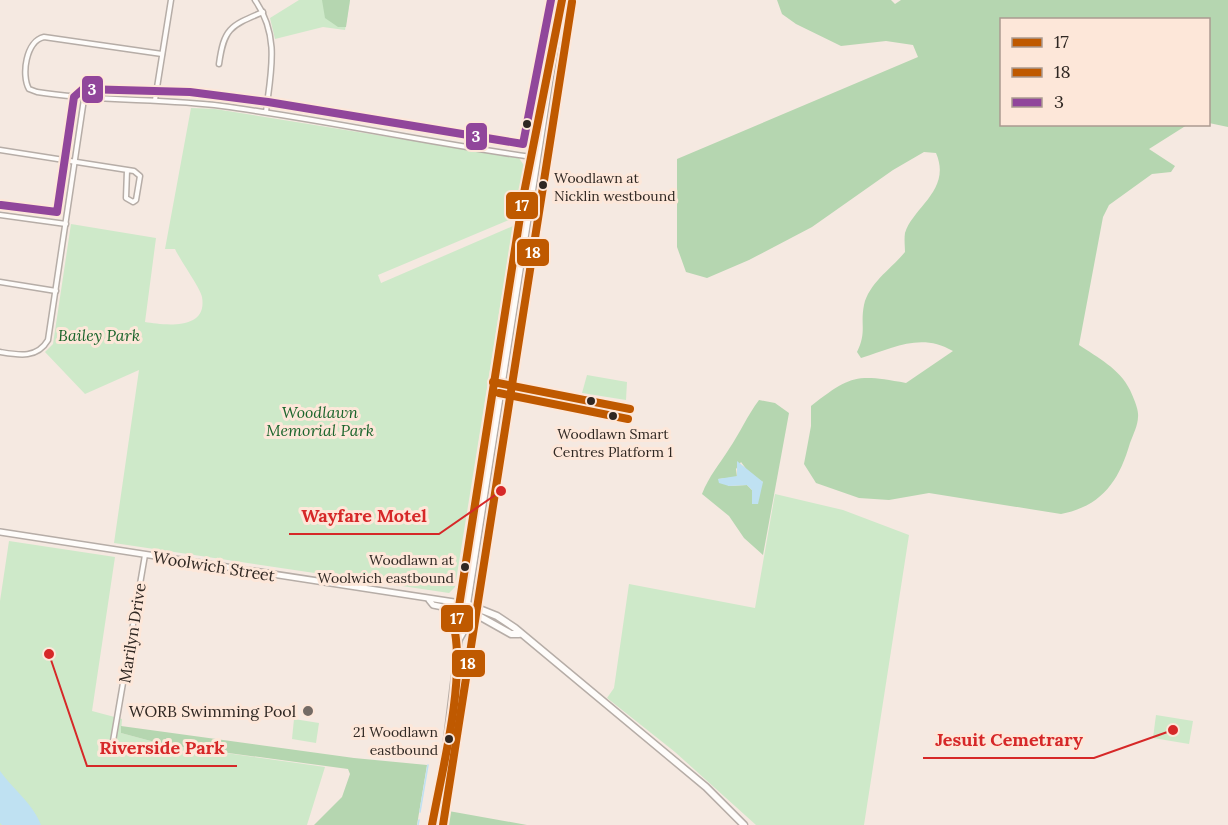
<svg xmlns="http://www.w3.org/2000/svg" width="1228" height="825" font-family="Lora,serif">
	<rect width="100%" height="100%" fill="#f5e9e1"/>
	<!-- green -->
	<g fill="#cee9c9">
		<polygon points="299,0 350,0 345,30 323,27 275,39 270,18"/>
		<path d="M191,108L215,109L519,158L525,167L516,217L378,275L381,283L513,226L455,587L449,593L114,543L139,370L85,394L45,352L53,344L71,224L156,238L145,322C164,325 208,331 202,297C201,289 180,260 175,249H165Z"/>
		<polygon points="587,375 627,382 626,400 582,393"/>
		<polygon points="775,494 843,510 909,535 864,825 756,825 675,752 607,698 614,688 629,584 755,608"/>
		<polygon points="9,541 115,557 92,711 122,719 121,733 162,744 325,767 307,825 0,825 0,601"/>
		<polygon points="1156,715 1193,721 1189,744 1153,738"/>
		<polygon points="294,719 319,723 316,743 292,739"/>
	</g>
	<!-- forest -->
	<g fill="#b5d6b0" fill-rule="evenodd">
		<polygon points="322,0 350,0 346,27 338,27 325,18"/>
		<path d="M777,0H891L895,4L901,0H1228V127L1209,123L1208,20H1002V124L1187,125L1149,149L1175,166L1171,172L1152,174L1109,205L1103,217L1079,345C1097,357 1120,369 1130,390C1133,397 1139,409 1138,417C1138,425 1133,435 1130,443C1119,481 1102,506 1061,514L929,493L889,500L859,498L816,483L804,464L811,426V406C851,375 856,374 906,383L953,351C921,332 893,348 861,358L857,352C867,331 860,325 864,305C869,283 891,269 905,252C905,247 904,239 905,233C913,207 952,190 936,153L924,152L893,170L812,227L749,260L707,278L686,272L677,247V159L918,57L913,45L886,41L841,46L796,24L782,14Z"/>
		<path d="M759,400L775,403L789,413L763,555L744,538L729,516L702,494C709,476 719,465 729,449C740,433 747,416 759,400ZM741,462L750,474L763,482L752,490L747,485L729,486L718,479L737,477L736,469Z"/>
		<polygon points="121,726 354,758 427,765 417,825 314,825 342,797 350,774 348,769 162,744 121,733"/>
		<polygon points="443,810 527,825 441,825"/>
	</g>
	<!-- water -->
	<g fill="#bfe1f2">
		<polygon points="737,461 763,482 758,504 752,504 752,490 747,485 729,486 719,483 718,479 737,476"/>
		<path d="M0,771C13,789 34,805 41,825H2L0,823Z"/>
	</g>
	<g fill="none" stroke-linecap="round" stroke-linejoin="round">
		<!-- stream -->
		<g stroke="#bfe1f2" stroke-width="1.5">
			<polyline points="420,812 428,765"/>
			<polyline points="418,825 419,820"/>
		</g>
		<!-- minor casing -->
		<g stroke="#b6ada7" stroke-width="7">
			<g id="minor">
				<path d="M255,0C280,36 271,71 266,112"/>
				<path d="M162,54L44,37C26,41 21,75 29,89L37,92C98,102 160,98 222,106C326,120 429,143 532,157"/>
				<path d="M219,64C224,28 230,26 263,12"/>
				<polyline points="155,100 171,0"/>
				<polyline points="0,150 134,171 140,176 136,200 133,202 126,198 127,170"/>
				<polyline points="0,215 66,224"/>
				<polyline points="0,282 56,291"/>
				<path d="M0,352C18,355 37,359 48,340L84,99"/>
				<polyline points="112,747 145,555"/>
			</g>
		</g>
		<!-- secondary casing -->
		<g stroke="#b6ada7" stroke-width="8">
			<g id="secondary">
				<polyline points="0,532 467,604 463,633 459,640 446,745 432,825"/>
				<polyline points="429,600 433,605 458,610 455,632 459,640"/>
			</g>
		</g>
		<!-- primary casing -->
		<g stroke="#b6ada7" stroke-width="9">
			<g id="primary">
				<polyline points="562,0 467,604 497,616 515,628 706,787 744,825"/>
				<polyline points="519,634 511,634 479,616 458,610 523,198 543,99"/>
			</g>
		</g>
		<!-- minor -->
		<use href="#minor" stroke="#fefcfa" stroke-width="4"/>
		<!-- secondary -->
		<use href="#secondary" stroke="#fefcfa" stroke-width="5"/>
		<!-- primary -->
		<use href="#primary" stroke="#fefcfa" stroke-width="6"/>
		<!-- bus-1 casing -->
		<g stroke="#fde7d9" stroke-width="12">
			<g id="bus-1">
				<polyline points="493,382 630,409"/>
				<path d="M432,825C442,770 464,687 455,632L523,198L562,0"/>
			</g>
		</g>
		<!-- bus-2 casing -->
		<g stroke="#fde7d9" stroke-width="12">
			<g id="bus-2">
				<polyline points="499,393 628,419"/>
				<polyline points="443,825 572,2"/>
			</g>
		</g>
		<!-- bus-3 casing -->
		<g stroke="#fde7d9" stroke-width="12">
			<polyline id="bus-3" points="1,205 57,212 74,97 83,89 190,92 268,102 523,144 551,0"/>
		</g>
		<!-- bus-1 -->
		<use href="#bus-1" stroke="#bf5900" stroke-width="8"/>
		<!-- bus-2 -->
		<use href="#bus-2" stroke="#bf5900" stroke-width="8"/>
		<!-- bus-3 -->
		<use href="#bus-3" stroke="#91469b" stroke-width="8"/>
	</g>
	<!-- markers -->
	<g fill="#2f2722" stroke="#fde7d9" stroke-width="2">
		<circle cx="527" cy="124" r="5"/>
		<circle cx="543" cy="185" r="5"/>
		<circle cx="591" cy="401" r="5"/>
		<circle cx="613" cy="416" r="5"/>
		<circle cx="465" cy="567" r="5"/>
		<circle cx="449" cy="739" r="5"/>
	</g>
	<circle fill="#746b65" stroke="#fde7d9" stroke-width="2" cx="308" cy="711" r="6"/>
	<g text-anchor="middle" stroke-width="6" stroke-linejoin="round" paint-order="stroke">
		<!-- bus labels -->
		<g font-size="14" fill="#2f2722" stroke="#fde7d9" text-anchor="end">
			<text x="554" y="183" text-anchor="start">Woodlawn at<tspan x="554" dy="18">Nicklin westbound</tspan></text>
			<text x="613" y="439" text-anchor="middle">Woodlawn Smart<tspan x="613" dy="18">Centres Platform 1</tspan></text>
			<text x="454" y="565">Woodlawn at<tspan x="454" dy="18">Woolwich eastbound</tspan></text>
			<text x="438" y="737">21 Woodlawn<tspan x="438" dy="18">eastbound</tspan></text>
		</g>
		<!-- park labels -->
		<g font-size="16" font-style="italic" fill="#1b652c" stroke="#fde7d9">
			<text x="99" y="341">Bailey Park</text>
			<text x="320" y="418">Woodlawn<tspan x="320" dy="18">Memorial Park</tspan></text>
		</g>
		<!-- street labels -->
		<g font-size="16" fill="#2f2722" stroke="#fde7d9">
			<text transform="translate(214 566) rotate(9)" y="6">Woolwich Street</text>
			<text transform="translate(132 633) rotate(-81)" y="6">Marilyn Drive</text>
		</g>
		<!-- poi labels -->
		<g font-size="16" fill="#2f2722" stroke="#fde7d9" text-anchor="end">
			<text x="296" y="717">WORB Swimming Pool</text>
		</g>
	</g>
	<!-- callouts -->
	<path fill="none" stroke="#d62828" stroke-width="2" d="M501 491L439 534H289M1173 730L1094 758H923M49 654L87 766H237"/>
	<g fill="#d62828" stroke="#fde7d9" stroke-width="2">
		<circle cx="501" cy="491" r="6"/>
		<circle cx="1173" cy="730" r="6"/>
		<circle cx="49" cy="654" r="6"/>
	</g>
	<g font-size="18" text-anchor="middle" font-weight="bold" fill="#d62828" stroke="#fde7d9" stroke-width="6" stroke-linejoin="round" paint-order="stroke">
		<text x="364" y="522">Wayfare Motel</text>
		<text x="1009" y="746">Jesuit Cemetrary</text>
		<text x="162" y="754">Riverside Park</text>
	</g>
	<g stroke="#fde7d9" stroke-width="2">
		<rect x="81" y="75" width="23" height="29" rx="6" fill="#91469b"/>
		<rect x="465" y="122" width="23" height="29" rx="6" fill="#91469b"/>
		<rect x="505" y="191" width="34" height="29" rx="6" fill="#bf5900"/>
		<rect x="516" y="238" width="34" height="29" rx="6" fill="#bf5900"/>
		<rect x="440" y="604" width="34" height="29" rx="6" fill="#bf5900"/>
		<rect x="451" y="649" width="35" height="29" rx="6" fill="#bf5900"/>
	</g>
	<g font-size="16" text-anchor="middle" font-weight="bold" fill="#fff">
		<text x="92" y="95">3</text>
		<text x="476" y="142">3</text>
		<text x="522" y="211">17</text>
		<text x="533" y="258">18</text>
		<text x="457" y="624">17</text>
		<text x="468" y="669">18</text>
	</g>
	<!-- legend -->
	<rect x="1000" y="18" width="210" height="108" fill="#fde7d9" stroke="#ab9a90" stroke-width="1.5"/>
	<rect x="1012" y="38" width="30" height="9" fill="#bf5900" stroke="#ab9a90" stroke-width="1.5"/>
	<text x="1054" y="48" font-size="18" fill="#2f2722">17</text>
	<rect x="1012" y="68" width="30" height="9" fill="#bf5900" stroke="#ab9a90" stroke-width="1.5"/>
	<text x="1054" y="78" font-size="18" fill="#2f2722">18</text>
	<rect x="1012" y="98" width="30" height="9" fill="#91469b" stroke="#ab9a90" stroke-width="1.5"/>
	<text x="1054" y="108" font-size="18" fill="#2f2722">3</text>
</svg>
